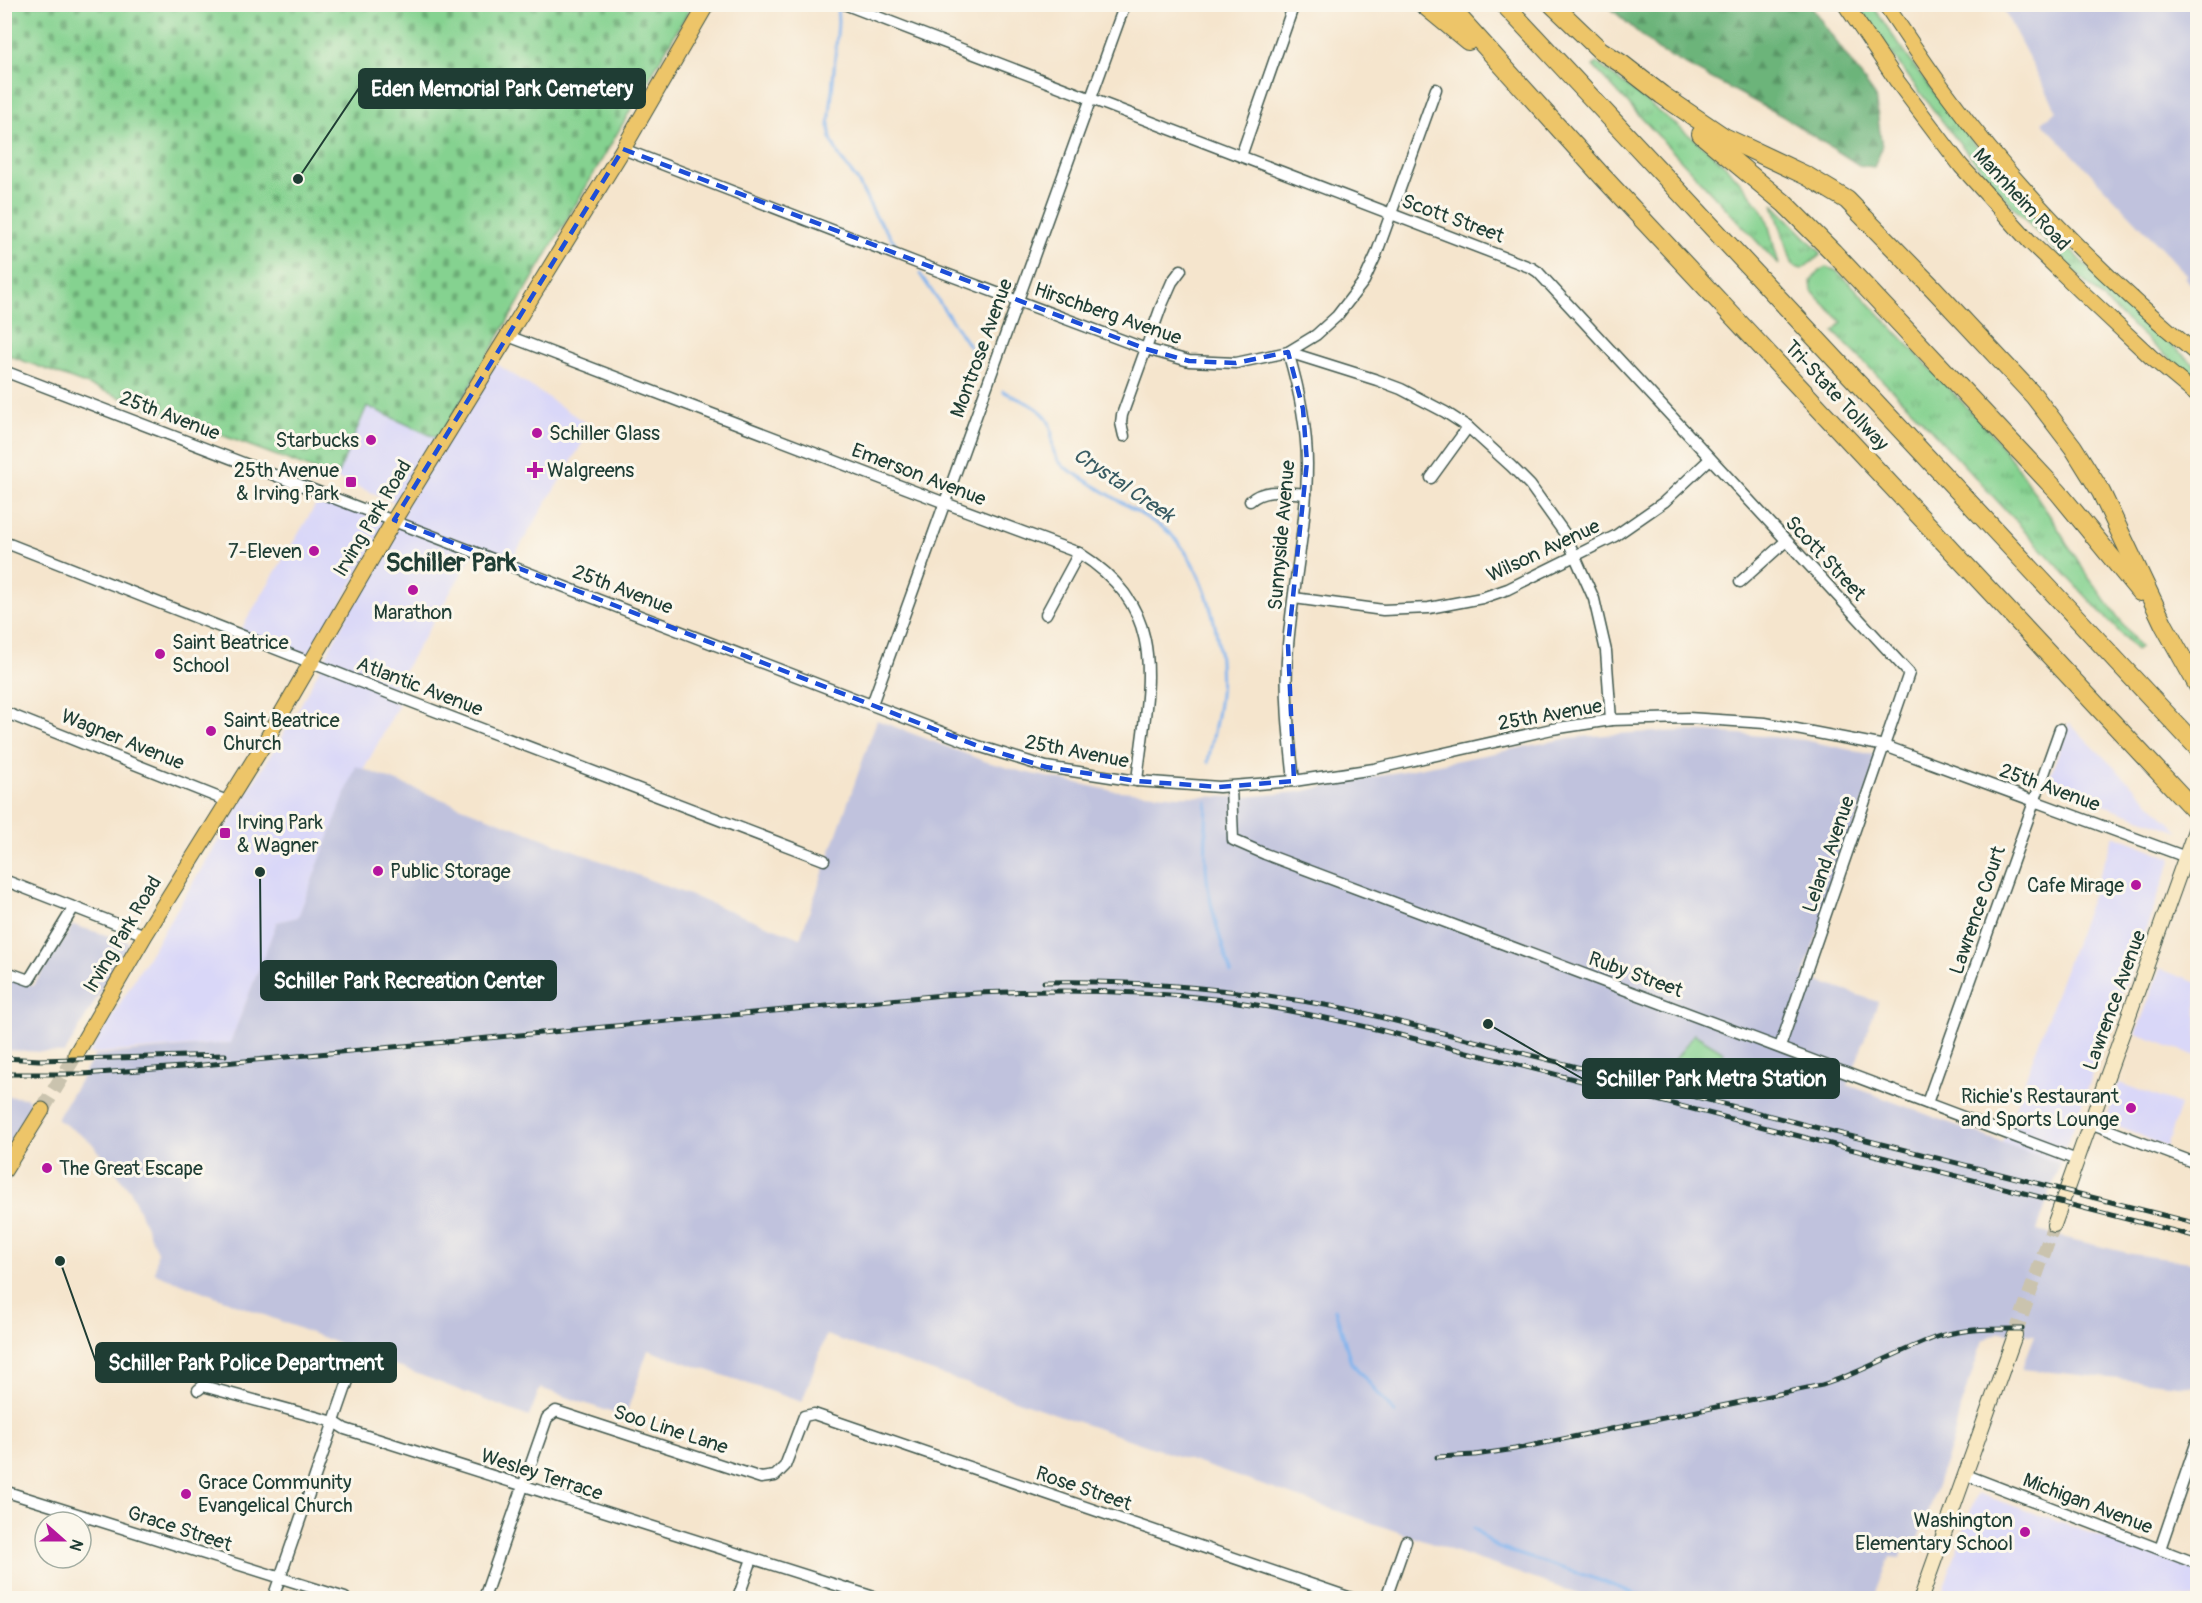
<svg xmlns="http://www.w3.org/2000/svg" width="2202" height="1603" font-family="Pangolin,sans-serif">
	<defs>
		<pattern id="grass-tufts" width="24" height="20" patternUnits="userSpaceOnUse" patternTransform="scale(1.5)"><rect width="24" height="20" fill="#85d290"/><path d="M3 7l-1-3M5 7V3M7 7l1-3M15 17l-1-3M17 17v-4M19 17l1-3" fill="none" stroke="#6cac76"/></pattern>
		<pattern id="forest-firs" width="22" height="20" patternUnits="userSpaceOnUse" patternTransform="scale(1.5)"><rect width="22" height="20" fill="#6cb47a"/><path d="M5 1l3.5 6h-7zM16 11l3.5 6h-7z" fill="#589465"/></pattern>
		<pattern id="cemetery-stones" width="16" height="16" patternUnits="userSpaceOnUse" patternTransform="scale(1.5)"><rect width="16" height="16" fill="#85d290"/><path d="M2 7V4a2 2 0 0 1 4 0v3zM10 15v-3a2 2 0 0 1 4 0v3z" fill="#6cac76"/></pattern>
	</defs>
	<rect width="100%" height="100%" fill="#fbf7ec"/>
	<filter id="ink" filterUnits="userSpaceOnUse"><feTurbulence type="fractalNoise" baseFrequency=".0167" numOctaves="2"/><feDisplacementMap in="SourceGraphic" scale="12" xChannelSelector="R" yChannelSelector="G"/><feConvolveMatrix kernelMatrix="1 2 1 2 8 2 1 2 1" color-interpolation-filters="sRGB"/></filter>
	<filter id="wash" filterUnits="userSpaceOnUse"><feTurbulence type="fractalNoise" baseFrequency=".008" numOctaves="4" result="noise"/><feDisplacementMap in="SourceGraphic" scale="24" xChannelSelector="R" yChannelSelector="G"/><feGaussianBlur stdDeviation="1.35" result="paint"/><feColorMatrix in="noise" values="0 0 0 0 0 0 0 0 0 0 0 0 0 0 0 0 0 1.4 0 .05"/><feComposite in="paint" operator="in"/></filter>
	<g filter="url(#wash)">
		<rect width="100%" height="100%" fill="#f5e5cd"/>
		<!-- built -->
		<g fill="#d9d7f8">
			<polygon points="488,358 592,427 508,566 473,554 388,698 399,704 364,769 356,767 298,917 277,922 230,1043 89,1054 299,708 435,447 397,503 336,478 367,405"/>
			<polygon points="321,496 388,522 310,657 240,631"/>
			<polygon points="2069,723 2180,832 2047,785"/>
			<polygon points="2114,835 2172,858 2060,1164 2002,1143"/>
			<polygon points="2160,969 2197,983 2197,1056 2136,1034"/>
			<polygon points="2119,1083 2180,1105 2166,1147 2106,1120"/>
			<polygon points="1977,1493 2197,1571 2197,1598 1940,1598"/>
		</g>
		<!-- industrial -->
		<g fill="#c0c2dd">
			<polygon points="2001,5 2197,5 2197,290 2184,277 2187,275 2042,122 2057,111"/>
			<polygon points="877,720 984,761 1023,772 1109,790 1178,796 1244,797 1298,792 1569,738 1630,733 1685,731 1739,734 1804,740 1879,756 1803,976 1878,1002 1848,1085 2060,1164 2037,1231 2132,1254 2197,1263 2197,1387 2022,1369 2035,1335 2000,1332 1983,1340 1961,1405 1953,1440 1915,1547 1907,1545 1902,1549 1900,1558 1890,1557 1874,1598 1590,1598 826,1335 802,1402 648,1350 625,1417 540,1388 529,1417 155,1273 157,1252 130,1190 91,1142 57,1119 95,1055 230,1043 277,922 298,917 356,766 800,938"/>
			<polygon points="73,925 129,942 65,1053 5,1050 4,975 33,986"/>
			<polygon points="5,1096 26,1098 35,1105 5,1154"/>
		</g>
		<!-- grass -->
		<g fill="url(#grass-tufts)" stroke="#528862" stroke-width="1.5">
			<path d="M1858,5H1872C1962,142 2072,262 2197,367V382C2062,272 1955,149 1858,5Z"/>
			<polygon points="1597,63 1712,153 1734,175 1760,206 1767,219 1779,265 1593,66"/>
			<polygon points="1773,204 1822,254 1802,269 1795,267 1792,263"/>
			<polygon points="1826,267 1835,270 1849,282 1992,434 2015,464 2056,525 2086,574 2140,647 2136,650 1921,419 1834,332 1842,322 1818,298 1812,291 1811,281 1820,270"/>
			<polygon points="1694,1034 1724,1052 1708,1083 1664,1075"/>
		</g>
		<!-- forest -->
		<polygon fill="url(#forest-firs)" stroke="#467857" stroke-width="1.5" points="1607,5 1810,5 1875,96 1882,148 1874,167 1859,165 1784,117 1658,50"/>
		<!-- cemetery -->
		<polygon fill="url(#cemetery-stones)" stroke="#528862" stroke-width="1.5" points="4,5 692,5 439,439 367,406 336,478 5,354"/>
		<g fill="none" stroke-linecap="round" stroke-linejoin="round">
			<!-- stream -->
			<g stroke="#81b4ee" stroke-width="3">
				<polyline points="837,4 838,23 829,126 831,139 839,156 857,180 875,215 895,243"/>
				<polyline points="920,274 980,362"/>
				<path d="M1003,391C1017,400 1038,404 1047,419C1058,435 1044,447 1064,467L1165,529C1207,565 1224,641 1220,694C1218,717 1212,740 1208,762"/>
				<path d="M1207,802C1206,830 1204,859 1208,887C1213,917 1222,945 1231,973"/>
				<polyline points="1335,1309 1351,1362 1395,1413"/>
				<polyline points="1474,1528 1496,1547 1593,1578 1647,1598"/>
			</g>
		</g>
	</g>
	<g filter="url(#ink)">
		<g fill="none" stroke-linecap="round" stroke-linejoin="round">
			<!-- secondary-tunnel -->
			<polyline stroke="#cac3ae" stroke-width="14" stroke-dasharray="14 7" stroke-linecap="butt" points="2015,1335 2054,1225"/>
			<!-- primary-tunnel -->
			<polyline stroke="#cac3ae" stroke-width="15" stroke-dasharray="15 8" stroke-linecap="butt" points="42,1110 76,1054"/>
			<!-- street casing -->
			<g stroke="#3f564b" stroke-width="13">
				<g id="street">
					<polyline points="844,4 1532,268 1538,272 1909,673 1780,1047"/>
					<polyline points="623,149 917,263 1146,349 1189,361 1236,363 1288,352 1377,380 1401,389 1445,412 1468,427 1511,466 1530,485 1565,534 1594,599 1606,651 1611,720"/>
					<polyline points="1241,156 1294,4"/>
					<path d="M508,336L945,503L1079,553C1173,612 1147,687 1137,781"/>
					<polyline points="4,371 978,746 1046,767 1137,781 1219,787 1294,781 1374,769 1552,729 1611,720 1688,718 1765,723 1885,746 2186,857"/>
					<polyline points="1124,436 1121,423 1122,415 1161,307 1172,282 1181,270"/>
					<polyline points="1431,478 1468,427"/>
					<path d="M1250,501C1265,487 1287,493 1306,494"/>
					<polyline points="4,542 388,693 824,860"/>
					<polyline points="1740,582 1786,541"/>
					<polyline points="1294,598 1383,610 1429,608 1482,598 1508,589 1615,536 1664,502 1710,459"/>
					<polyline points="1046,614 1079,553"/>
					<polyline points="872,704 1125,4"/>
					<polyline points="4,712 227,801"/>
					<path d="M1294,781C1289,736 1284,691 1288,645C1293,585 1307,525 1307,464C1307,426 1299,389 1288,352L1316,335L1337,316L1364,281L1376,255L1436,89"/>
					<polyline points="1231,787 1233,840 1265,854 2077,1160"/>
					<polyline points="4,880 145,935"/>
					<polyline points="4,971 29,980 74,907"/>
					<polyline points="1927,1103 2060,729"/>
					<polyline points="2090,1123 2198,1164"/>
					<polyline points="198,1390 203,1386 334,1422 345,1429 877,1598"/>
					<polyline points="1966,1475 2198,1564"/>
					<polyline points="4,1491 345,1598"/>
					<polyline points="2160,1549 2198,1438"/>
					<polyline points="273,1598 359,1349"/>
					<polyline points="484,1598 547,1418 556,1411 761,1478 775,1476 785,1466 804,1416 814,1414 1351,1598"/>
					<polyline points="738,1598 752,1559"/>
					<polyline points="1386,1598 1406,1541"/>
				</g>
			</g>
			<!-- secondary casing -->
			<g stroke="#3f564b" stroke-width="16">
				<g id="secondary">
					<polyline points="2054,1225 2198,822"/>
					<polyline points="1921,1598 2015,1335"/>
				</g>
			</g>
			<!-- primary casing -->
			<g stroke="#3f564b" stroke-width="17">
				<g id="primary">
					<polyline points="1845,4 1897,81 1961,166 2030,242 2085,295 2151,357 2198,396"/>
					<path d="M1885,4C1905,33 1924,63 1945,91C2016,189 2104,278 2198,355"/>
					<polyline points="76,1054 145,935 262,747 394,520 623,149 707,4"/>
					<polyline points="4,1171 42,1110"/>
				</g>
			</g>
			<!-- highway casing -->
			<g stroke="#3f564b" stroke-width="20">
				<g id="highway">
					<polyline points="1423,4 1468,41"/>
					<polyline points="1447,4 1602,176 2198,814"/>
					<polyline points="1504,4 2198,748"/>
					<polyline points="1552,4 1600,50 1622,64 1662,95 1724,137 1807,176 1847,200 1933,288 2034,396 2073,447 2101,492 2164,625 2198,686"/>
					<polyline points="1701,134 1784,203 1833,252 2058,492 2140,592"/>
				</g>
			</g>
			<!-- street -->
			<use href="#street" stroke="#fff" stroke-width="10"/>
			<!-- secondary -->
			<use href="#secondary" stroke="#f8e8c3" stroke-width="14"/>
			<!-- primary -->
			<use href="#primary" stroke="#edc569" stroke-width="15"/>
			<!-- highway -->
			<use href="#highway" stroke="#edc569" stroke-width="18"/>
			<!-- rail casing -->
			<g stroke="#1f3d34" stroke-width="5">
				<g id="rail">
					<path d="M1044,982C1146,980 1247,990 1348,1009L2198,1224"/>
					<polyline points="4,1058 39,1060 225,1055"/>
					<path d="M4,1074H83L182,1067L943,995C1036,989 1129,989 1223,1000C1276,1007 1328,1018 1380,1030L2198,1237"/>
					<path d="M1437,1457L1475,1455L1515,1449L1822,1385C1861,1373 1896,1352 1934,1338C1962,1328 1993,1329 2022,1329"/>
				</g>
			</g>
			<!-- rail -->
			<use href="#rail" stroke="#fbf7ec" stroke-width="3" stroke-dasharray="9" stroke-linecap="butt"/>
		</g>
	</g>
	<!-- marked area -->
	<path fill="none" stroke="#1d4ed8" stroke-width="4.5" stroke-dasharray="12 8" stroke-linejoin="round" d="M623,149L1146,349L1189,361L1236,363L1288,352L1303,409L1307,462L1288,645L1294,781L1219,787L1137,781L1046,767L978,746L394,520Z"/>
	<!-- markers -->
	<g fill="#b5179e" stroke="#fbf7ec" stroke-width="2">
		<circle cx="537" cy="433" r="6"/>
		<circle cx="371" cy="440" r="6"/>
		<path d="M532 461h6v6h6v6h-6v6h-6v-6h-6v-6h6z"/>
		<rect x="345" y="476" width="12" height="12" rx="3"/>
		<circle cx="314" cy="551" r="6"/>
		<circle cx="413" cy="590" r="6"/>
		<circle cx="160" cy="654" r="6"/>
		<circle cx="211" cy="731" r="6"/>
		<rect x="219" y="827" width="12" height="12" rx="3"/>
		<circle cx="378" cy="871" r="6"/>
		<circle cx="2136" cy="885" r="6"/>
		<circle cx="2131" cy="1108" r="6"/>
		<circle cx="47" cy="1168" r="6"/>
		<circle cx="186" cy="1494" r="6"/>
		<circle cx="2025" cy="1532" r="6"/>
	</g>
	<g text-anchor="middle" stroke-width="6" stroke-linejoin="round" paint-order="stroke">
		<!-- street labels -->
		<g font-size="20" fill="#1f3d34" stroke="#fbf7ec">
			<text transform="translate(2022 199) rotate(47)" y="7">Mannheim Road</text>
			<text transform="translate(1453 218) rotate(20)" y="7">Scott Street</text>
			<text transform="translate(1108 313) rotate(19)" y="7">Hirschberg Avenue</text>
			<text transform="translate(981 348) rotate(-70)" y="7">Montrose Avenue</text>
			<text transform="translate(1837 395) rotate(47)" y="7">Tri-State Tollway</text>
			<text transform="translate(170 415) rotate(21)" y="7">25th Avenue</text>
			<text transform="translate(919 474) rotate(21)" y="7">Emerson Avenue</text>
			<text transform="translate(372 518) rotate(-59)" y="7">Irving Park Road</text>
			<text transform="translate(1281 535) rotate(-85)" y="7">Sunnyside Avenue</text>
			<text transform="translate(1543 550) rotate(-25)" y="7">Wilson Avenue</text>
			<text transform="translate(1826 558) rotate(47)" y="7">Scott Street</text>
			<text transform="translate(623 589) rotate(21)" y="7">25th Avenue</text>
			<text transform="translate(420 686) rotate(21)" y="7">Atlantic Avenue</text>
			<text transform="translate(1550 714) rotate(-10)" y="7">25th Avenue</text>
			<text transform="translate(123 739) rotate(22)" y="7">Wagner Avenue</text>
			<text transform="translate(1077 751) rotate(11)" y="7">25th Avenue</text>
			<text transform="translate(2050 787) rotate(20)" y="7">25th Avenue</text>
			<text transform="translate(1828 854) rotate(-71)" y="7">Leland Avenue</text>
			<text transform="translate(1977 910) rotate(-71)" y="7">Lawrence Court</text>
			<text transform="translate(122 934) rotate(-59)" y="7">Irving Park Road</text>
			<text transform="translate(1636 974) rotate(20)" y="7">Ruby Street</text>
			<text transform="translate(2114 1000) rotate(-70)" y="7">Lawrence Avenue</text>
			<text transform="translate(671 1429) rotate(18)" y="7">Soo Line Lane</text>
			<text transform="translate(542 1474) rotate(18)" y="7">Wesley Terrace</text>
			<text transform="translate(1084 1488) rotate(19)" y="7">Rose Street</text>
			<text transform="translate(2088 1503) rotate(21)" y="7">Michigan Avenue</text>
			<text transform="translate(180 1528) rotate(18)" y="7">Grace Street</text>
		</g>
		<!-- poi labels -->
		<g font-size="20" fill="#1f3d34" stroke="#fbf7ec" text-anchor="start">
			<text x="549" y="440">Schiller Glass</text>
			<text x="359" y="447" text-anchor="end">Starbucks</text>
			<text x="339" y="477" text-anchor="end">25th Avenue<tspan x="339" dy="23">&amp; Irving Park</tspan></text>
			<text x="547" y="477">Walgreens</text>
			<text x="302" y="558" text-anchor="end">7-Eleven</text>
			<text x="413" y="619" text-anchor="middle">Marathon</text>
			<text x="172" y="649">Saint Beatrice<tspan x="172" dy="23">School</tspan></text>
			<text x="223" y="727">Saint Beatrice<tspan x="223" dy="23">Church</tspan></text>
			<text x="237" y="829">Irving Park<tspan x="237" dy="23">&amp; Wagner</tspan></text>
			<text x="390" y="878">Public Storage</text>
			<text x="2124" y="892" text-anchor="end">Cafe Mirage</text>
			<text x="2119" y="1103" text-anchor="end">Richie's Restaurant<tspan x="2119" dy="23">and Sports Lounge</tspan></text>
			<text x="59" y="1175">The Great Escape</text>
			<text x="198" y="1489">Grace Community<tspan x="198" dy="23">Evangelical Church</tspan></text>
			<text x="2013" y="1527" text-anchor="end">Washington<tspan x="2013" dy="23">Elementary School</tspan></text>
		</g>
		<!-- water labels -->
		<g font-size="21" font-style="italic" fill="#385b62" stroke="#fbf7ec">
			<text transform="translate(1124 485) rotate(34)" y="7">Crystal Creek</text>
		</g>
		<!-- district labels -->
		<g font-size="26" font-weight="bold" fill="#1f3d34" stroke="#fbf7ec">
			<text x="451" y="571">Schiller Park</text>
		</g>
	</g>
	<!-- callouts -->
	<path fill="none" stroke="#1f3d34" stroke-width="2" d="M298 179L359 88M260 872L261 981M1488 1024L1583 1079M60 1261L96 1362"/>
	<g fill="#1f3d34" stroke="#fbf7ec" stroke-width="2">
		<circle cx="298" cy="179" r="6"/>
		<circle cx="260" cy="872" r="6"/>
		<circle cx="1488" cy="1024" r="6"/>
		<circle cx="60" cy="1261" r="6"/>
	</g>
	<g fill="#1f3d34" stroke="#1f3d34" stroke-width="2">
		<rect x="359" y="69" width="286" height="39" rx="6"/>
		<rect x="261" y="961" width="295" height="39" rx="6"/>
		<rect x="1583" y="1059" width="256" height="39" rx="6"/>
		<rect x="96" y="1343" width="300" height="39" rx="6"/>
	</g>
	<g font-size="21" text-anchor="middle" font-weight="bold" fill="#fff">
		<text x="502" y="96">Eden Memorial Park Cemetery</text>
		<text x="409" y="988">Schiller Park Recreation Center</text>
		<text x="1711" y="1086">Schiller Park Metra Station</text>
		<text x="246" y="1370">Schiller Park Police Department</text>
	</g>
	<!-- margin -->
	<rect width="2202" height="1603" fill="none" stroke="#fbf7ec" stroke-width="24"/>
	<!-- north arrow -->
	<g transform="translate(63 1540) rotate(111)"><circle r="28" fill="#fbf7ec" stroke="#a3ada2" stroke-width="1.5"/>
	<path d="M0-4.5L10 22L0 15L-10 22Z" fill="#b5179e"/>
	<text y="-9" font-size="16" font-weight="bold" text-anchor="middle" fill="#1f3d34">N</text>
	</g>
</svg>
